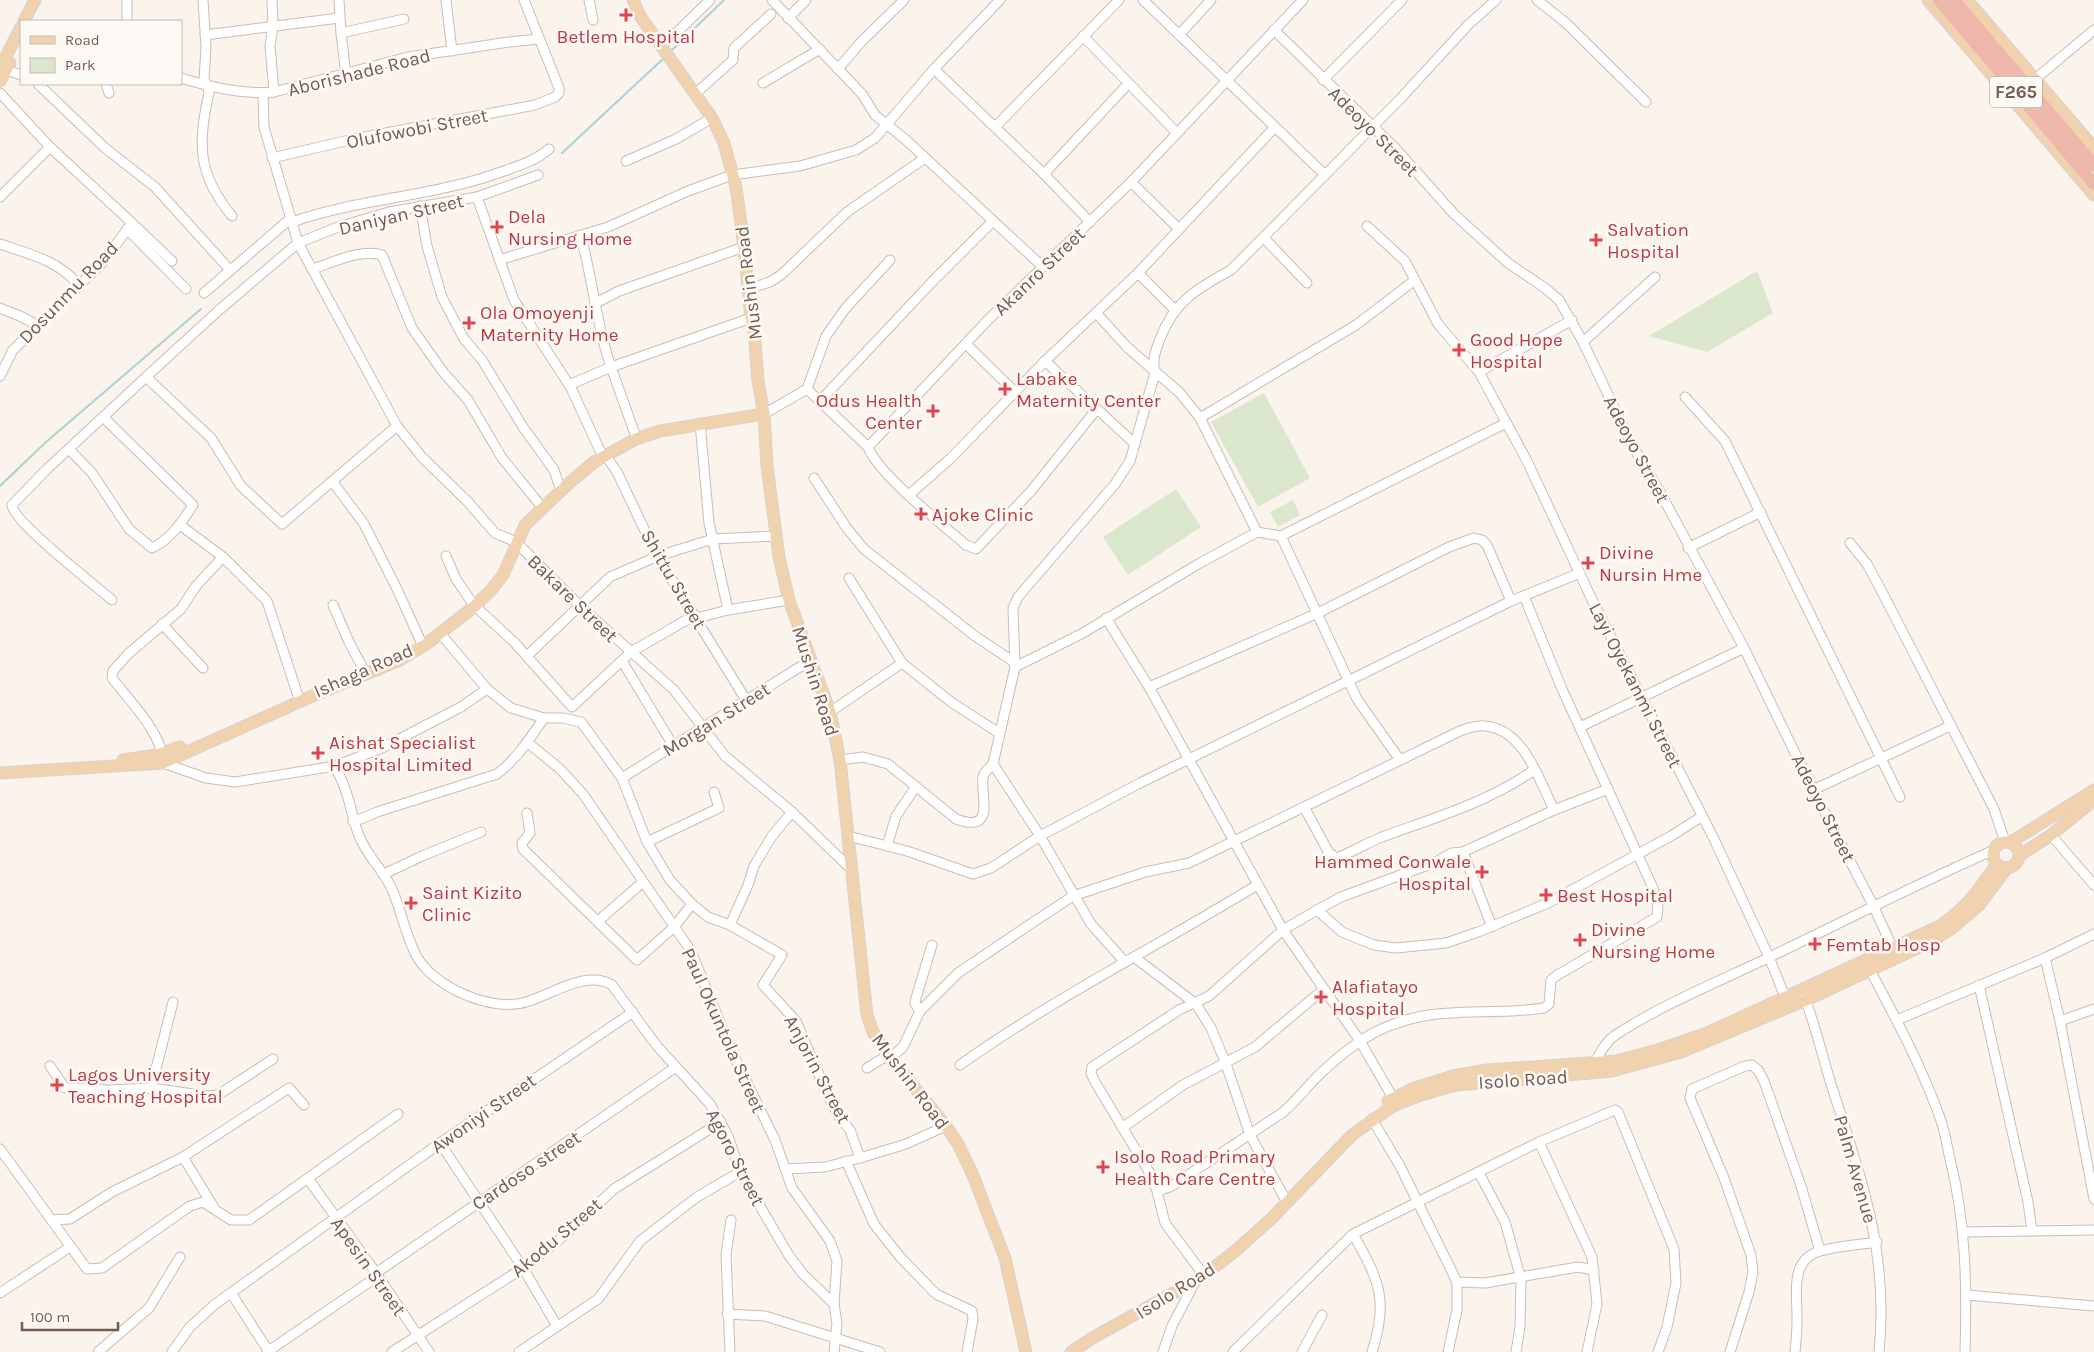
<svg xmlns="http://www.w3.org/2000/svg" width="2094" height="1352" font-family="Karla,sans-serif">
	<rect width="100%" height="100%" fill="#fbf4ed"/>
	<!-- green -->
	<g fill="#dae7cd">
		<polygon points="1757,271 1773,313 1707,352 1649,336"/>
		<polygon points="1264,393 1310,478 1258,507 1211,422"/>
		<polygon points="1176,489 1201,527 1128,575 1103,537"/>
		<polygon points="1293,500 1300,515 1278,527 1270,512"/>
	</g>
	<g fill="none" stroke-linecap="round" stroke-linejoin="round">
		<!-- stream -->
		<g stroke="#abd1d3" stroke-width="2">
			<polyline points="670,52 724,0"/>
			<polyline points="562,153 665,57"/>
			<polyline points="0,486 46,442 201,309"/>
		</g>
		<!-- minor casing -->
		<g stroke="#ccbcb4" stroke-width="11">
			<g id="minor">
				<polyline points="127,0 127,21"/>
				<path d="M203,0L206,47L204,80L208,87L209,93C197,144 198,175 232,216"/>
				<polyline points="272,0 273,26 270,46 274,92"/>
				<polyline points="339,0 341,33 404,19"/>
				<polyline points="446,0 452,51"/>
				<polyline points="589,0 593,20"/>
				<polyline points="772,0 862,94 875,115 906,140 1043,267"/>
				<polyline points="1143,0 1325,175"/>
				<polyline points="1537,0 1566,23 1646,102"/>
				<polyline points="788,18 806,0"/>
				<polyline points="1274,30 1395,148 1454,214 1508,263 1545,288 1559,300 1583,342 1631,443 1660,492 1744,648 1813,790 1873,905 1893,949"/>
				<polyline points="341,33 346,75"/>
				<polyline points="205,35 339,18"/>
				<polyline points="1179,35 1211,0"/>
				<polyline points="1083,36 1176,132"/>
				<polyline points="669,40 710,0"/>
				<polyline points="838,69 861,42 904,0"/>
				<polyline points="934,69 1044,174 1090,222"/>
				<polyline points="7,70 21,75"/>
				<path d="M181,78C210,87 243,95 274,92L408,57L509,42L539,39"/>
				<polyline points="1323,80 1402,0"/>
				<polyline points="2034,80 2094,30"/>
				<polyline points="763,83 820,49"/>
				<polyline points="38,84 105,148 155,187 230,270"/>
				<polyline points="106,84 109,93"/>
				<polyline points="0,93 50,147 132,223 102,263 13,350 0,376"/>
				<polyline points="263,93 264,127 298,243 397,426 422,457 468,502 495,533 516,542 580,606 674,690 725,756 792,812 851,869"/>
				<polyline points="695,94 733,60 734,48 771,14"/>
				<polyline points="995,127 1119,0"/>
				<polyline points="272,158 354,139 535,105 555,97 559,93 559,88 524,0"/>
				<polyline points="626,161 676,139 712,118"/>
				<polyline points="1044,174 1128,84"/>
				<polyline points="1131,182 1179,229"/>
				<polyline points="0,197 50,147"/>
				<polyline points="477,197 514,300 571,388 602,455"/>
				<polyline points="420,206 427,246 442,297 464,339 482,360 523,427 554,470 560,488"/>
				<path d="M292,222C360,198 433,197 501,172C518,166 535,161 549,149"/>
				<polyline points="132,223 172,261"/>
				<polyline points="1367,226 1405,261 1438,324 1479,372 1527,461 1594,604 1714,839 1769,957 1787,1002"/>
				<polyline points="127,229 186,289"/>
				<path d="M581,237C593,280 596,325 611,367L751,318"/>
				<polyline points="1264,238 1307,283"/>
				<path d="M0,244C29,254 57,260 78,284"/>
				<polyline points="499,260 608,227 688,191 732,175 800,166 856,150 875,138 934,69 1000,0"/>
				<path d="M312,269C332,263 362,248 382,255L412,328L443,372L468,400L502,458L541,506"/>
				<polyline points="1138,273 1174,309"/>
				<polyline points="748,289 770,282 781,275 847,212 925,158"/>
				<polyline points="204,293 291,218"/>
				<polyline points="596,303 619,291 744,247"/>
				<path d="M0,308C13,314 24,316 36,325"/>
				<polyline points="1097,314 1127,347 1180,393 1200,418 1257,532"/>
				<polyline points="1583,342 1655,277"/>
				<polyline points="966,344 1014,391"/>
				<polyline points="1045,361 1135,444"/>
				<polyline points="1479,372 1572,320"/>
				<polyline points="146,377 218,311 298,243 338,227 389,212 477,197 538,175"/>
				<polyline points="569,385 611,367 636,437"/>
				<polyline points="807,389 826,336 845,309 890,260"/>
				<polyline points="1685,397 1725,441 1900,797"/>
				<polyline points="820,401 932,282 993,221"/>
				<polyline points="764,414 807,389 868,447 988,320 1131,182 1303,0"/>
				<polyline points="1200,418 1356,325 1415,280"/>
				<polyline points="700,423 709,523 728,610"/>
				<path d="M868,447C878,474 942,524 966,545L976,549L1031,491L1096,410"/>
				<path d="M69,449L92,473L129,529L152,548C171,539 182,522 193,505L103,417"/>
				<polyline points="606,456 617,472 656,554 746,700"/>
				<polyline points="814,478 846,527 864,549 975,636 1014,662"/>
				<polyline points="332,481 364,524 397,589 422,644"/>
				<polyline points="910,494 951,458 1045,361 1138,273 1274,128"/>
				<polyline points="180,525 223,557 267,601 299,699"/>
				<polyline points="1281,536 1357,699 1400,760"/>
				<polyline points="1850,543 1867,564 1881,590 1994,809 2005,842"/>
				<polyline points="1688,548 1761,512"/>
				<polyline points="446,556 456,579 473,604"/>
				<path d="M223,557L196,586L181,609L128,654L113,671L112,678C128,699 164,735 163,763L206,778L235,782L335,766L382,748L461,707L487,689"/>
				<polyline points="849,578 902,663 951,702 999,733"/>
				<path d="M112,600C95,585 13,522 12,505L47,469L146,377L211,438L241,486L282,524L397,426"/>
				<polyline points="333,605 349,642 364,670"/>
				<polyline points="475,606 515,643 572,707 631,652 695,615"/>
				<polyline points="697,618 728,610 789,600"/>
				<polyline points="1106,618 1149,687 1283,930 1360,1041 1393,1098"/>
				<polyline points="162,624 203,668"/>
				<polyline points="440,633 487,689 511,708 544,718 563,718 581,722 622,778 647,842 670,880 692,904 708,917 730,925 782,955 763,985 796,1021 829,1098 840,1118 850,1130 860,1158"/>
				<polyline points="527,656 610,577 658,556 713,539 776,536"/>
				<polyline points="622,661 674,747"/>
				<path d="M1015,667L1013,608L1018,597L1115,484L1130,461L1155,373C1152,360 1155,352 1160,339C1174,301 1198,288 1231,270L1401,98L1468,25L1496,0"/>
				<polyline points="1149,687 1318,613 1449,547 1474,538 1482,540 1487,545 1511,601"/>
				<polyline points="830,712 902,663"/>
				<polyline points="1580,727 1744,648"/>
				<polyline points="528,743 559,768 583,794 691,951 732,1052 775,1140 792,1188 830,1241 837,1261 834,1304 837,1323 834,1352"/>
				<path d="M840,760L863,757L888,764L956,819C997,834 980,796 983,777C984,772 989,768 993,764"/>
				<path d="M335,766C340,776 345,787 348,798C352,811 354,825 360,838C368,857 383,870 392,889C401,910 405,933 415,953C430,986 492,1013 526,1002C551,995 587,969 612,985L657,1046L710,1104L728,1136L740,1172L788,1254L802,1273L834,1304"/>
				<polyline points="622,778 811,660"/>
				<polyline points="1813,790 1950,726"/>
				<path d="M1304,807L1329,853L1337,858C1352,852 1367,843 1382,837C1434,818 1489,802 1534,770"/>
				<polyline points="527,813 530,833 522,843 523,849 637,960 674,927 692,904"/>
				<path d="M353,822L377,812L497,774C517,759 530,738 544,718"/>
				<polyline points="2051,835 2094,885"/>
				<polyline points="848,836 907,851 973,874 991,868 1040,836 1140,783 1511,601 1580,573"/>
				<polyline points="647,842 719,808 714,792"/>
				<polyline points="887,846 896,816 915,788"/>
				<polyline points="1463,852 1492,927"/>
				<polyline points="384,874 422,856 481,832"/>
				<polyline points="1317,910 1342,932 1374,945 1396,948 1446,943 1478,932 1548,903 1671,836 1701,817"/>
				<polyline points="598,921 643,882"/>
				<polyline points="730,925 748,885 754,866 772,836 792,812"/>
				<polyline points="1134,957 1196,1004 1211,1028 1226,1064 1250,1135 1284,1197"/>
				<polyline points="2045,958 2060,1021 2094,1199"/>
				<polyline points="1124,961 1091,924 1040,836 993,764 1015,667 1083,633 1200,563 1257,532 1281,536 1506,423"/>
				<path d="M1870,970C1896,1019 1922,1067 1940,1118C1945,1131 1947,1146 1950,1159C1966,1223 1967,1286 1965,1352"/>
				<polyline points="1979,985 2028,1202 2032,1231"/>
				<path d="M1804,996C1815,1024 1822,1055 1831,1084C1861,1178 1889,1251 1879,1352"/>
				<polyline points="920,1011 915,1003 916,998 932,945"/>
				<polyline points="1897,1020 2045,958 2094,934"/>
				<polyline points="2060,1021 2094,1009"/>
				<path d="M890,1058L903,1047L920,1011L958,973L1029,925L1073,896L1145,872L1189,863L1462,730C1469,728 1478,725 1485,726C1524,729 1539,780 1554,810"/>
				<path d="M1594,1064C1600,1053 1606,1041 1617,1034C1665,1003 1720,981 1772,956C1846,920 1919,883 1994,850"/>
				<path d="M960,1065C1054,998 1158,946 1257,885"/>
				<polyline points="50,1066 65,1088 109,1090 151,1088 207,1096 218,1095 273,1059"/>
				<polyline points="867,1068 888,1055"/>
				<polyline points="151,1088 173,1002"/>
				<polyline points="1372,1119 1400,1166 1457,1282 1457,1310 1448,1352"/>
				<polyline points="1122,1128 1183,1085 1255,1047 1324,989"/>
				<polyline points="1539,1142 1592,1257 1597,1304 1587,1352"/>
				<polyline points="440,1143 523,1268 557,1326"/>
				<polyline points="0,1149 87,1269 102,1268 190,1206 203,1202 231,1220 249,1220 398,1114"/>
				<polyline points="183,1157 213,1206"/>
				<polyline points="846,1161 874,1224 901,1258 936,1294 972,1311 973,1319 967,1352"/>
				<polyline points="785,1169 825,1167 860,1158 906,1144 946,1126"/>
				<polyline points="1479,1173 1505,1222 1521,1279 1520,1327 1516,1352"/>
				<polyline points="309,1180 376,1273 429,1352"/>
				<path d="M1157,1191L1170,1187L1282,1113C1293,1104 1301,1094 1311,1083C1325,1068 1343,1053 1360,1041C1423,1000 1476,1018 1544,1008L1549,1004L1551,980L1556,976L1657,917L1658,907L1653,888L1562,689L1524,596"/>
				<polyline points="51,1220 70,1219 112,1192 183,1157 289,1088 304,1105"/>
				<polyline points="1964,1232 2094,1230"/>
				<path d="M1353,1234C1379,1280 1389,1300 1372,1352"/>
				<polyline points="1200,1270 1165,1223 1157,1191 1148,1170 1095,1082 1091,1073 1092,1067 1179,1010 1209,996 1283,930 1317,910 1341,897 1436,862 1452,853 1463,852 1554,810 1608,789"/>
				<polyline points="376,1273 676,1067"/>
				<polyline points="1457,1282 1485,1283 1578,1267 1594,1270"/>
				<polyline points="0,1293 70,1247"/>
				<polyline points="231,1293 269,1352"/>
				<polyline points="1967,1295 2094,1306"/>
				<polyline points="727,1314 765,1316 880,1352"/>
				<polyline points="98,1352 149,1308 180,1257"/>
				<polyline points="172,1352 190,1327 214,1305 440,1143 633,1012"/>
				<polyline points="267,1352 378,1276"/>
				<polyline points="392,1352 523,1268 559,1240 614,1189 721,1122"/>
				<polyline points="519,1352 598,1299 640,1241 697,1197 740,1172"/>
				<polyline points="730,1352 726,1255 731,1220"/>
				<polyline points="1163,1352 1172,1326 1196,1280"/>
				<polyline points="1233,1352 1353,1234 1539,1142 1615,1110 1618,1112 1674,1249 1676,1283 1667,1327 1658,1352"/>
				<polyline points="1302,1352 1322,1315"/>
				<polyline points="1730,1352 1749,1292 1753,1272 1751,1255 1724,1178 1690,1098 1692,1089 1745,1066 1752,1065 1758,1070 1764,1081 1801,1186 1820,1251"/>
				<path d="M1795,1352C1796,1342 1797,1331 1797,1321C1798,1297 1788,1260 1820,1251C1838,1246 1858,1245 1877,1242"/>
			</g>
		</g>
		<!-- major casing -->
		<g stroke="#d8d1cf" stroke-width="13">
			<g id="major">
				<polyline points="633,0 640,16 712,118 724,143 736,187 744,247 751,318 754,329 758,381 764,414 767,466 779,557 789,600 830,712 840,760 867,1015 873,1032 890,1058 946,1126 958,1144 972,1173 1005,1258 1026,1352"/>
				<polyline points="1928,0 2094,195"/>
				<polyline points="1967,0 2094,148"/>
				<polyline points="24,21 35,0"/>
				<polyline points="0,68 21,27"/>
				<polyline points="0,81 10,63"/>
				<polyline points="123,760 157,755 180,747"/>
				<polyline points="0,773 163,763 312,696 398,661 425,645 475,606 491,590 503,575 525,525 567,485 594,462 636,439 660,431 764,414"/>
				<circle cx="2006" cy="855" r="13"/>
				<polyline points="2011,842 2094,790"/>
				<polyline points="2020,855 2051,835 2094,800"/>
				<path d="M1388,1101L1412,1089L1453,1076L1487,1070L1617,1061L1661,1049L1705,1034L1938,927C1966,909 1978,891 1997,864"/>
				<polyline points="1071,1352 1094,1337 1197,1280 1233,1253 1272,1218 1352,1135 1393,1106 1421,1095 1456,1085 1612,1071 1681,1052 1806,1000 1928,943 1951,929 1979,905 2007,868"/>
			</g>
		</g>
		<!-- highway casing -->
		<g stroke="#d8d1cf" stroke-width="14">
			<g id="highway">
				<polyline points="1939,0 2094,184"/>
				<polyline points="1954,0 2094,165"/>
			</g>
		</g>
		<!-- minor -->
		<use href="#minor" stroke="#fff" stroke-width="9"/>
		<!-- major -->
		<use href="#major" stroke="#f0d2ae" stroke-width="11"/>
		<!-- highway -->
		<use href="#highway" stroke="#edb7ac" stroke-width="12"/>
	</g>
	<!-- markers -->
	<g fill="#e0444e" stroke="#fdf9f4" stroke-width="2">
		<path d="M623.5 7.5h5v5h5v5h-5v5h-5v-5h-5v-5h5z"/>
		<path d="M494.5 219.5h5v5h5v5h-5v5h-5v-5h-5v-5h5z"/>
		<path d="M1593.5 232.5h5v5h5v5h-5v5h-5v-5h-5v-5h5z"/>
		<path d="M466.5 315.5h5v5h5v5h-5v5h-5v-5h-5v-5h5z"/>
		<path d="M1456.5 342.5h5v5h5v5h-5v5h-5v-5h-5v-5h5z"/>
		<path d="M1002.5 381.5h5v5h5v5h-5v5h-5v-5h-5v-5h5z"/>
		<path d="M930.5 403.5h5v5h5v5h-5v5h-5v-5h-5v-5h5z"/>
		<path d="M918.5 506.5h5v5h5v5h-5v5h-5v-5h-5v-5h5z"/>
		<path d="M1585.5 555.5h5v5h5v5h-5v5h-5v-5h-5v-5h5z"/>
		<path d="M315.5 745.5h5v5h5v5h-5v5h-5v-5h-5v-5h5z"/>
		<path d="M1479.5 864.5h5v5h5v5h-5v5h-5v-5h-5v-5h5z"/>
		<path d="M1543.5 887.5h5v5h5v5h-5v5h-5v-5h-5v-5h5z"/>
		<path d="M408.5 895.5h5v5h5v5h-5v5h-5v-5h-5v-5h5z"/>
		<path d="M1577.5 932.5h5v5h5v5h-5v5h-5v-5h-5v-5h5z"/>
		<path d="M1812.5 936.5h5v5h5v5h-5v5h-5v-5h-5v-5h5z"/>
		<path d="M1318.5 989.5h5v5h5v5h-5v5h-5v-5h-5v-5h5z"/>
		<path d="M54.5 1077.5h5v5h5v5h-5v5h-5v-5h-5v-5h5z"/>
		<path d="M1100.5 1159.5h5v5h5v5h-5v5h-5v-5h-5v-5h5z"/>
	</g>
	<g text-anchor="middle" stroke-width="5" stroke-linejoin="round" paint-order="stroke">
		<!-- shield labels -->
		<rect fill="#fdf9f4" stroke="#9d8a83" stroke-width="1" x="1990" y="76.5" width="52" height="31" rx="4"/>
		<g font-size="18" font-weight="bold" fill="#745b52">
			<text x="2016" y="98">F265</text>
		</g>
		<!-- health labels -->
		<g font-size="19" fill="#be3a42" stroke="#fdf9f4" text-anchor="start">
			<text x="626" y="43" text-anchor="middle">Betlem Hospital</text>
			<text x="508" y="223">Dela<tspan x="508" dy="22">Nursing Home</tspan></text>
			<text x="1607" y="236">Salvation<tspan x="1607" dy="22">Hospital</tspan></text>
			<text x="480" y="319">Ola Omoyenji<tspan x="480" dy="22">Maternity Home</tspan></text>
			<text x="1470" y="346">Good Hope<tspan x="1470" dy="22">Hospital</tspan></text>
			<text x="1016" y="385">Labake<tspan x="1016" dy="22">Maternity Center</tspan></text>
			<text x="922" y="407" text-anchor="end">Odus Health<tspan x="922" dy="22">Center</tspan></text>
			<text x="932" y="521">Ajoke Clinic</text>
			<text x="1599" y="559">Divine<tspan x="1599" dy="22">Nursin Hme</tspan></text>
			<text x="329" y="749">Aishat Specialist<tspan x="329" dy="22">Hospital Limited</tspan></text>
			<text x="1471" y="868" text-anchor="end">Hammed Conwale<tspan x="1471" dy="22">Hospital</tspan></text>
			<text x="422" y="899">Saint Kizito<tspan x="422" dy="22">Clinic</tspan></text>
			<text x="1557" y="902">Best Hospital</text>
			<text x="1591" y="936">Divine<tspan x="1591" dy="22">Nursing Home</tspan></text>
			<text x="1826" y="951">Femtab Hosp</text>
			<text x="1332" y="993">Alafiatayo<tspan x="1332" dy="22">Hospital</tspan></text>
			<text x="68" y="1081">Lagos University<tspan x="68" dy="22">Teaching Hospital</tspan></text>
			<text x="1114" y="1163">Isolo Road Primary<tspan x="1114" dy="22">Health Care Centre</tspan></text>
		</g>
		<!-- street labels -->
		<g font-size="19" fill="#745b52" stroke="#fdf9f4">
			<text transform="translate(359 72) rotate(-14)" y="7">Aborishade Road</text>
			<text transform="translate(417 128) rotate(-11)" y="7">Olufowobi Street</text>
			<text transform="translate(1374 131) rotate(45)" y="7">Adeoyo Street</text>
			<text transform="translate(401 214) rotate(-13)" y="7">Daniyan Street</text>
			<text transform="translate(1039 271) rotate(-44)" y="7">Akanro Street</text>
			<text transform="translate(748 283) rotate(-97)" y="7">Mushin Road</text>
			<text transform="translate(68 292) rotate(-46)" y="7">Dosunmu Road</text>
			<text transform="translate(1637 449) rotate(62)" y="7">Adeoyo Street</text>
			<text transform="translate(674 579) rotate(60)" y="7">Shittu Street</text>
			<text transform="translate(573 598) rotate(44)" y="7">Bakare Street</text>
			<text transform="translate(363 670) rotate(-24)" y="7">Ishaga Road</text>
			<text transform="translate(816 681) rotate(72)" y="7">Mushin Road</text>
			<text transform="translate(1636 685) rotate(63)" y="7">Layi Oyekanmi Street</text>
			<text transform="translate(716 719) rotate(-32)" y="7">Morgan Street</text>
			<text transform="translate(1824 808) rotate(63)" y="7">Adeoyo Street</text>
			<text transform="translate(724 1030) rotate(66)" y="7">Paul Okuntola Street</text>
			<text transform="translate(818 1069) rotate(62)" y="7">Anjorin Street</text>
			<text transform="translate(1523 1079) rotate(-4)" y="7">Isolo Road</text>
			<text transform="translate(911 1081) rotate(53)" y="7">Mushin Road</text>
			<text transform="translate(483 1113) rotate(-35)" y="7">Awoniyi Street</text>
			<text transform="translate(736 1157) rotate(63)" y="7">Agoro Street</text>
			<text transform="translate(1856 1169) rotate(74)" y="7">Palm Avenue</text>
			<text transform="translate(526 1170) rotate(-34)" y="7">Cardoso street</text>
			<text transform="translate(556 1237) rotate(-40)" y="7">Akodu Street</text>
			<text transform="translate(369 1266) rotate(55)" y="7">Apesin Street</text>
			<text transform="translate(1175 1290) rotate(-32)" y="7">Isolo Road</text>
		</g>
	</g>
	<!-- legend -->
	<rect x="20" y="20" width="162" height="65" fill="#fdf9f4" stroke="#c6bab3"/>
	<rect x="30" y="36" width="25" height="8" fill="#f0d2ae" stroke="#c6bab3"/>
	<text x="65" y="45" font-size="15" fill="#745b52">Road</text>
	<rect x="30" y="58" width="25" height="15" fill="#dae7cd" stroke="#c6bab3"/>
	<text x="65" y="70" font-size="15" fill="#745b52">Park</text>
	<!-- scale -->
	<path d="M22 1322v8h96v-8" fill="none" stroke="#745b52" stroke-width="2.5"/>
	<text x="30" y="1322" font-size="15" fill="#745b52" stroke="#fdf9f4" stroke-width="4" paint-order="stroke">100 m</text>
</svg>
